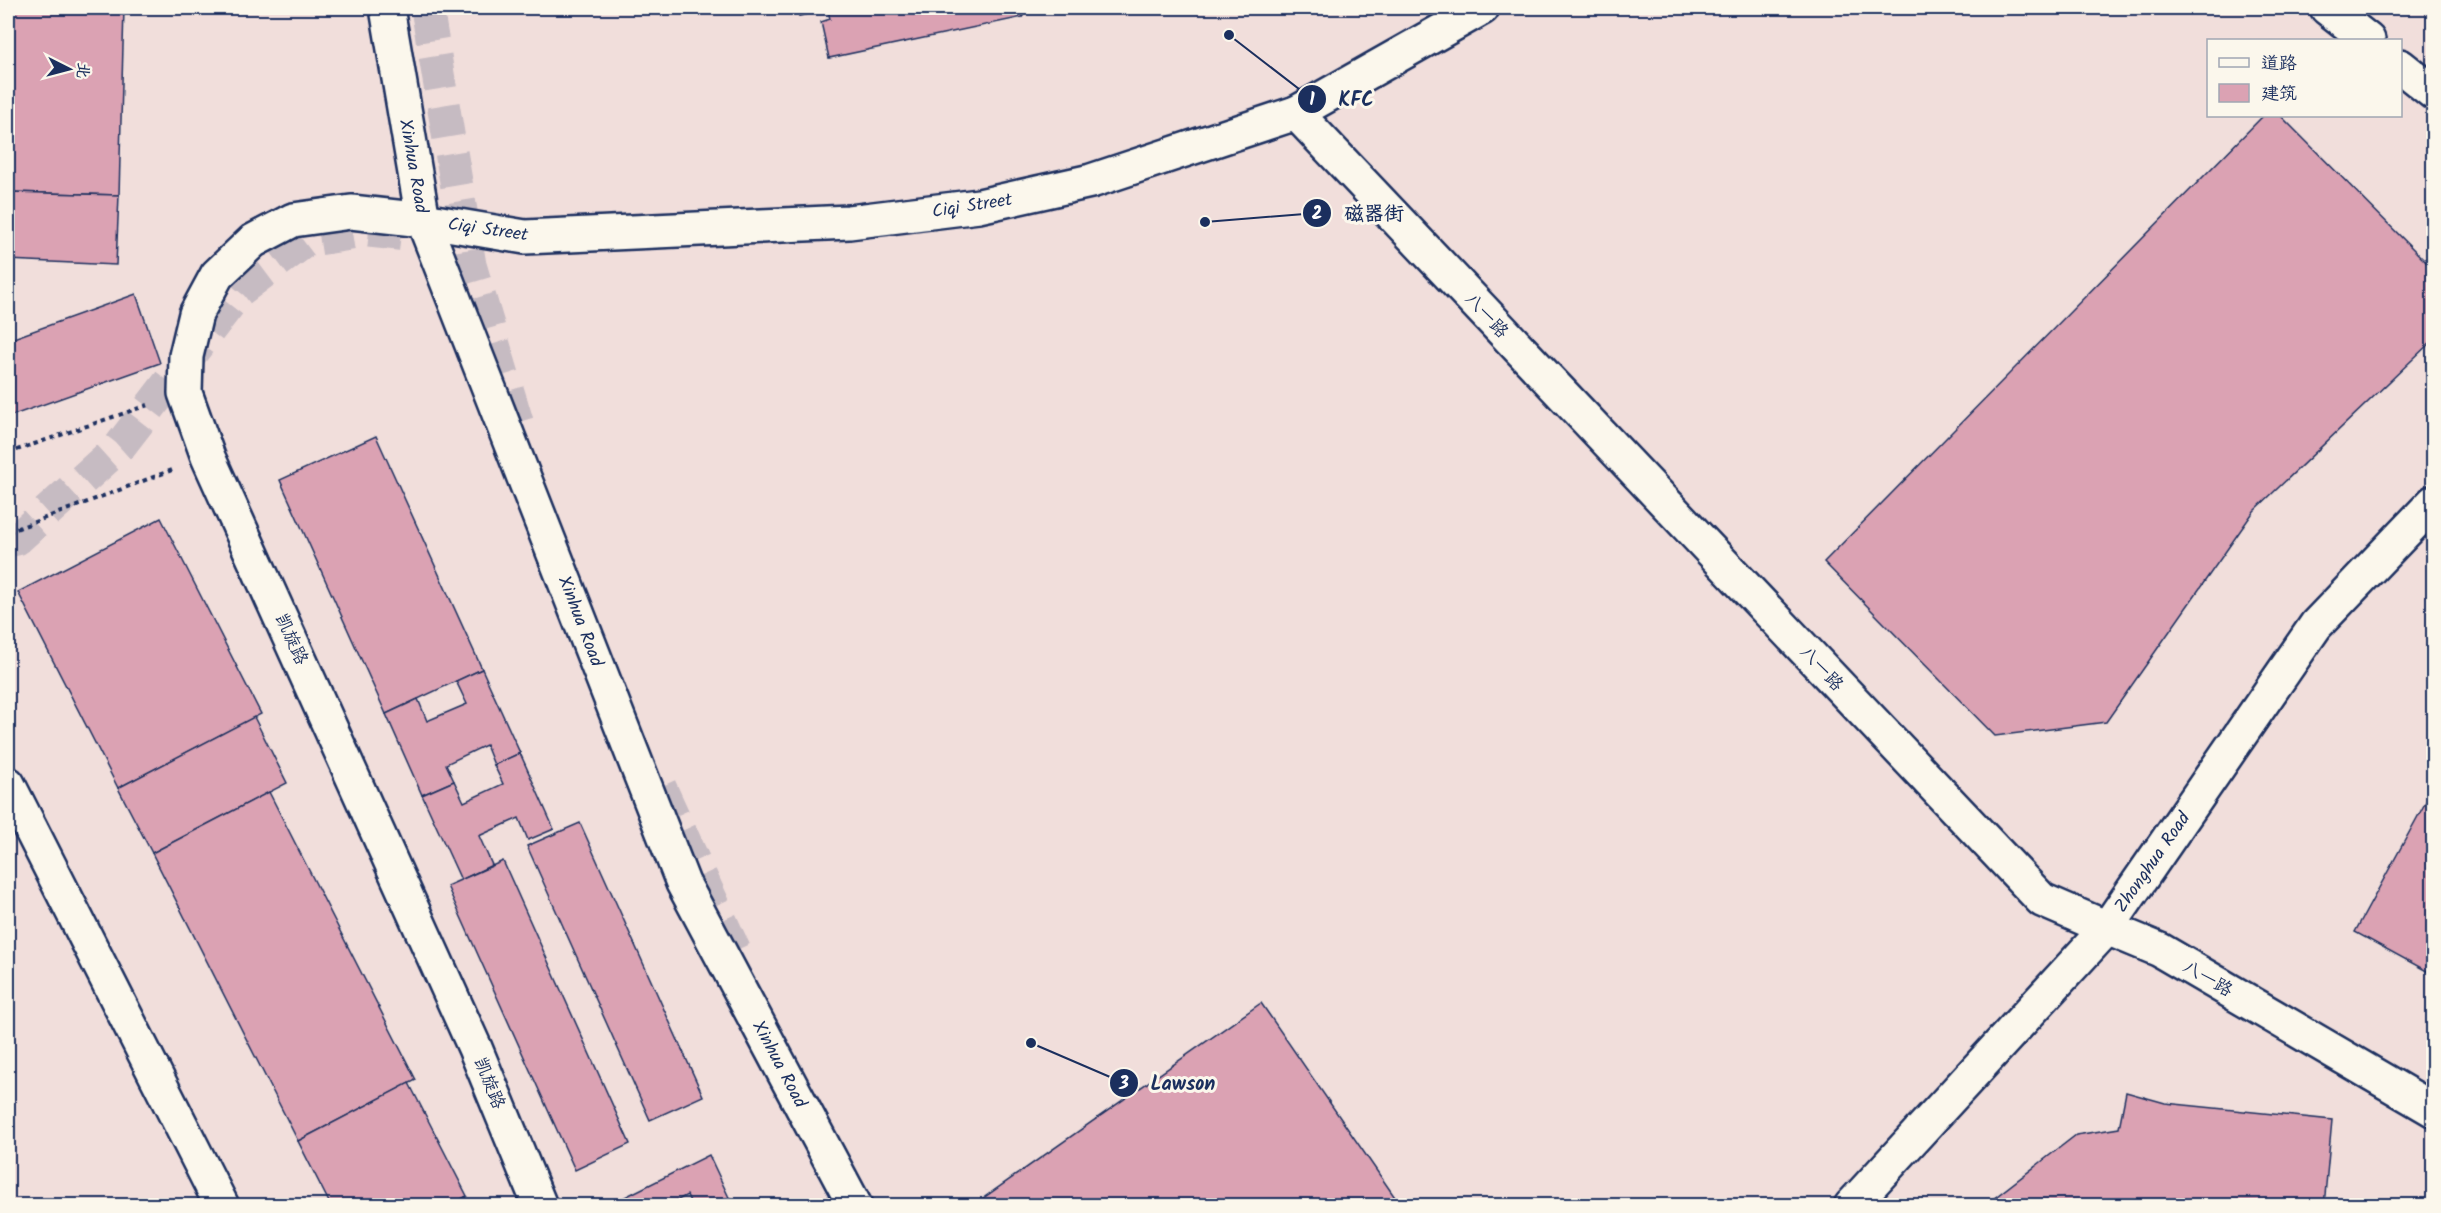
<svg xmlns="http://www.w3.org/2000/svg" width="2441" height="1213" font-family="Kalam,'LXGW WenKai TC',sans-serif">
	<rect width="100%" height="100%" fill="#f1dedb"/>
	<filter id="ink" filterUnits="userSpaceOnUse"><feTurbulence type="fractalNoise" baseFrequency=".0167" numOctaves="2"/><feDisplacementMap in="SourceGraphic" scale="12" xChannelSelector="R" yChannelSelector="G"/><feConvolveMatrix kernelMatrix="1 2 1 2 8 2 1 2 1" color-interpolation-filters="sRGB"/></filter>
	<g filter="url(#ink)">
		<!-- building -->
		<g fill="#dba2b3" stroke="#1b2f5e" stroke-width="1.5">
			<polygon points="8,8 124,8 119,195 8,192"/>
			<polygon points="798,8 1021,8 1023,17 829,58 821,22 830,19 828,10 799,16"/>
			<polygon points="2263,116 2281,116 2434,270 2434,339 2254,511 2106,722 1995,736 1824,562"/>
			<polygon points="8,192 119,195 116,265 8,260"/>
			<polygon points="136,294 160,363 8,417 8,340"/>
			<polygon points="376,436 482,669 386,714 280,480"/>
			<polygon points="161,518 261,714 118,788 18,592"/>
			<polygon points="482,669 520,753 494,765 486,745 446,764 454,781 422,795 386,714 418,699 427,721 467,704 456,681"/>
			<polygon points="254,717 287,783 152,853 118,788"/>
			<polygon points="520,753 554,829 528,840 519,818 479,836 492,865 461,880 422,795 454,781 464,802 503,784 494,765"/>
			<polygon points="269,792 416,1080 298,1141 152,853"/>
			<polygon points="2429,796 2434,799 2434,975 2355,932"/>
			<polygon points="580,823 703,1096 650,1120 527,846"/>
			<polygon points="503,861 630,1144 575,1170 447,886"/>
			<polygon points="1261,1003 1401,1206 972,1206"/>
			<polygon points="409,1083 467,1196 449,1206 331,1206 298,1141"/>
			<polygon points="2126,1092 2165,1103 2332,1120 2324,1206 1984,1206 2076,1135 2119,1128"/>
			<polygon points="709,1155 733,1206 692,1206 687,1195 667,1206 607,1206"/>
			<polygon points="465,1197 470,1206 449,1206"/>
		</g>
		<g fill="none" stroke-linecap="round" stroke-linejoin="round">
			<!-- secondary-tunnel -->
			<g stroke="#c6bbc2" stroke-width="33" stroke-dasharray="33 16" stroke-linecap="butt">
				<polyline points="427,8 470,265 521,435"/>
				<polyline points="8,541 17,539 120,446 240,290 305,241 369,231 426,237 450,253"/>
				<polyline points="660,787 737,956"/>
			</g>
			<!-- minor casing -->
			<g stroke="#1b2f5e" stroke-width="38">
				<polyline id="minor" points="1296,113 2042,900 2107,928"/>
			</g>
			<!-- tertiary casing -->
			<g stroke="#1b2f5e" stroke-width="38">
				<g id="tertiary">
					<polyline points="8,784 222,1206"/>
					<polyline points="2107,928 2160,950 2434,1110"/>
					<polyline points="540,1206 475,1048 208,457 185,393 186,356 196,314 217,275 253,241 293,220 351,212 423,220 525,237 849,222 979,206 1091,181 1296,113 1482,8"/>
				</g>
			</g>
			<!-- secondary casing -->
			<g stroke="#1b2f5e" stroke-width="38">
				<g id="secondary">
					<polyline points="387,8 423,220 683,883 855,1206"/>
					<polyline points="2327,8 2368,40"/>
					<polyline points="2400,66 2434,93"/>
					<polyline points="1851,1206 2107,928 2316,625 2434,502"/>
				</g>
			</g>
			<!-- path -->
			<g stroke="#1b2f5e" stroke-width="4" stroke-dasharray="4.5 4.5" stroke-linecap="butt">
				<polyline points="8,453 148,405"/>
				<polyline points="8,532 172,470"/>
			</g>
			<!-- minor -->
			<use href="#minor" stroke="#fbf7ec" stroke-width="33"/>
			<!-- tertiary -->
			<use href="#tertiary" stroke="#fbf7ec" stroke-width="33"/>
			<!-- secondary -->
			<use href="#secondary" stroke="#fbf7ec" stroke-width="33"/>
		</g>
	</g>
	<g text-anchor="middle" stroke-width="6" stroke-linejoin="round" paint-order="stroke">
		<!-- street labels -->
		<g font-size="18" fill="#1b2f5e" stroke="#fbf7ec">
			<text transform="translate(414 166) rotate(80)" y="6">Xinhua Road</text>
			<text transform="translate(972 205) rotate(-9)" y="6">Ciqi Street</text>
			<text transform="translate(488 229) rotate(8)" y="6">Ciqi Street</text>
			<text transform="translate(1487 315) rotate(47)" y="6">八一路</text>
			<text transform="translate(581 621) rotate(69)" y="6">Xinhua Road</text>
			<text transform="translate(292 639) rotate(65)" y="6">凯旋路</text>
			<text transform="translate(1822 668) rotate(47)" y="6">八一路</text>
			<text transform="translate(2152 862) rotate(-55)" y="6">Zhonghua Road</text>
			<text transform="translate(2208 978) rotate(30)" y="6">八一路</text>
			<text transform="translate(780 1064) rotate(62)" y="6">Xinhua Road</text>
			<text transform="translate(490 1083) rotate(68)" y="6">凯旋路</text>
		</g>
	</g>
	<!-- callouts -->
	<path fill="none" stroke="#1b2f5e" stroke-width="2" d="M1229 35L1312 99M1205 222L1317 213M1031 1043L1124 1083"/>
	<g fill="#1b2f5e" stroke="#fbf7ec" stroke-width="2">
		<circle cx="1229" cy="35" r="6"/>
		<circle cx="1205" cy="222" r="6"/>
		<circle cx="1031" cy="1043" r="6"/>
		<circle cx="1312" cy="99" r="15"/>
		<circle cx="1317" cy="213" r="15"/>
		<circle cx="1124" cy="1083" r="15"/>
	</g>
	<g font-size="18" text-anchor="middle" font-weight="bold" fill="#fff">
		<text x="1312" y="105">1</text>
		<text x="1317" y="219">2</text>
		<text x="1124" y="1089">3</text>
	</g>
	<g font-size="20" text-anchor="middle" font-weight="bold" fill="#1b2f5e" stroke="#fbf7ec" stroke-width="6" stroke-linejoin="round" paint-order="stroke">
		<text x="1356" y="106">KFC</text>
		<text x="1374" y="220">磁器街</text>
		<text x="1183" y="1090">Lawson</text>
	</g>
	<!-- margin -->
	<rect width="2441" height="1213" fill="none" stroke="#fbf7ec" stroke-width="30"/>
	<rect x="15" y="15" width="2411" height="1183" fill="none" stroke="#1b2f5e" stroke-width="2" filter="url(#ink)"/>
	<!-- legend -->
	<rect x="2207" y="39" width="195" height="78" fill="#fbf7ec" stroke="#a1a7b3" stroke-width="1.5"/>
	<rect x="2219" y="58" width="30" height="9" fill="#fbf7ec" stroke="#a1a7b3" stroke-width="1.5"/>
	<text x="2261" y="69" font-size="18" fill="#1b2f5e">道路</text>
	<rect x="2219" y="84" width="30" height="18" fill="#dba2b3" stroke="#a1a7b3" stroke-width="1.5"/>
	<text x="2261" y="99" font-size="18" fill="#1b2f5e">建筑</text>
	<!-- north arrow -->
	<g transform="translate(69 69) rotate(96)" stroke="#fbf7ec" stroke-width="4.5" paint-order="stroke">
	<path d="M0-4.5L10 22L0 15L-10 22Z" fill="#1b2f5e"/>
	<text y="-9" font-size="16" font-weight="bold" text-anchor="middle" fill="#1b2f5e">北</text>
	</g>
</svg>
